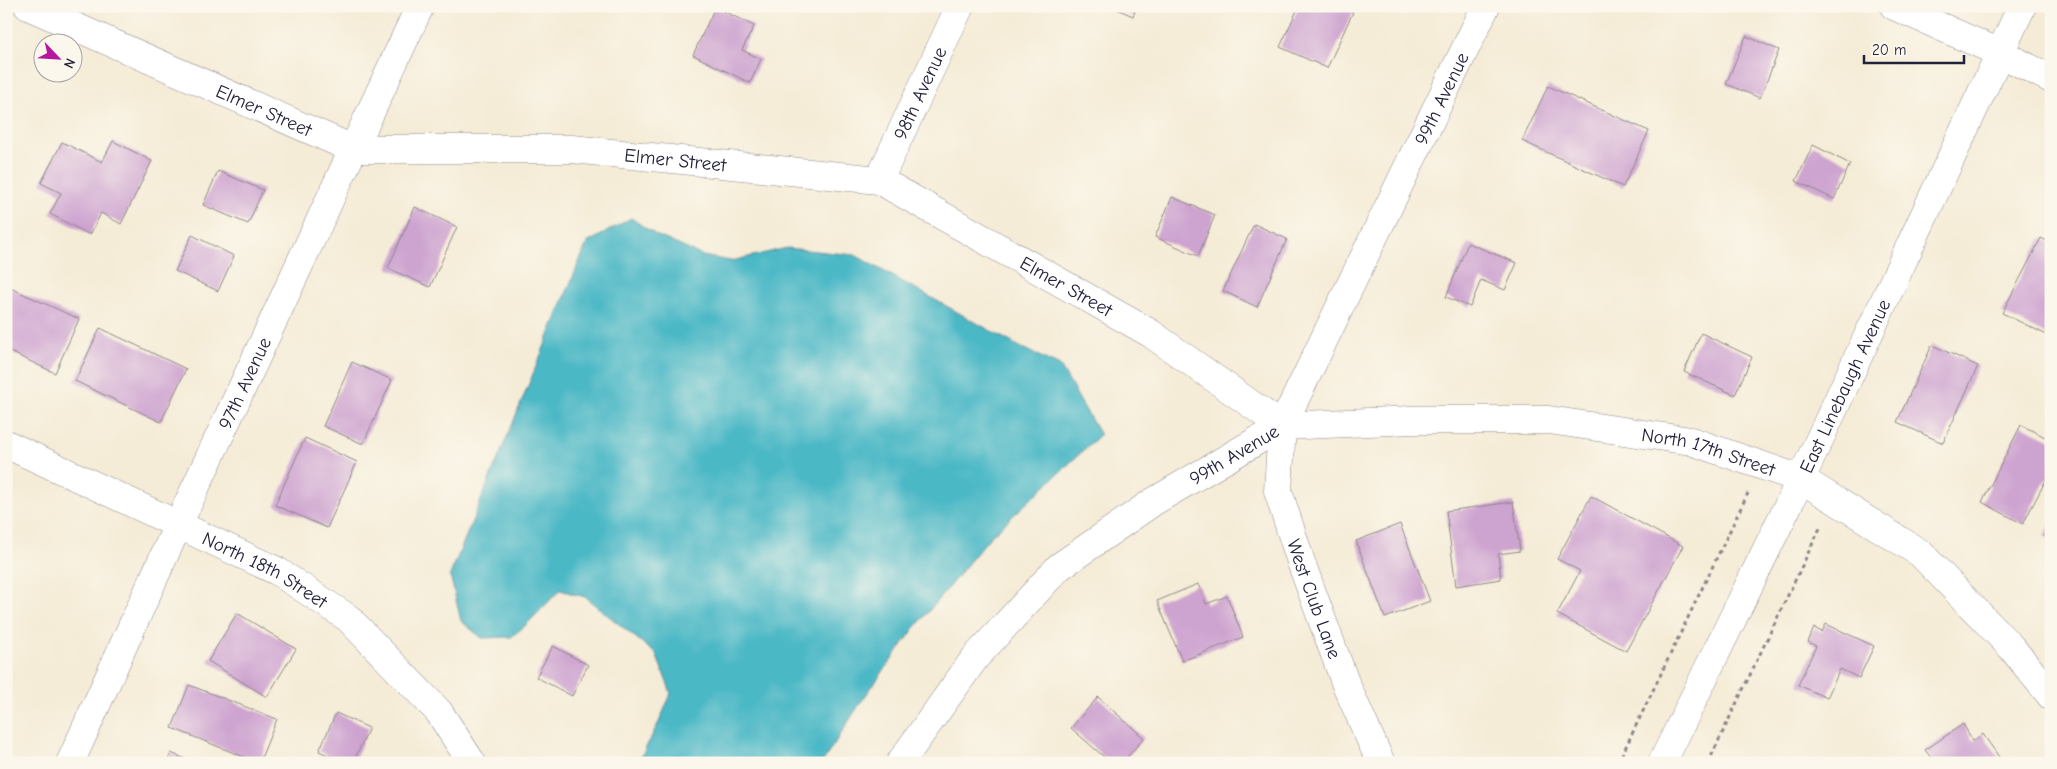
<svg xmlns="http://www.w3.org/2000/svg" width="2057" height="769" font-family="'Comic Neue',sans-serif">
	<rect width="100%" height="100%" fill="#fbf7ec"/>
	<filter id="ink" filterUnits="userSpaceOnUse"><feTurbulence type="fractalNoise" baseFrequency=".02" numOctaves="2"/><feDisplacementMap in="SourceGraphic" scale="10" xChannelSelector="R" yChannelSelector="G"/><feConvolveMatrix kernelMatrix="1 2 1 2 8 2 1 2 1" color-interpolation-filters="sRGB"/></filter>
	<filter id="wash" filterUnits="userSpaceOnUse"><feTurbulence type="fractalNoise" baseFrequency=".0096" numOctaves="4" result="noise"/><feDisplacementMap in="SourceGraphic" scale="20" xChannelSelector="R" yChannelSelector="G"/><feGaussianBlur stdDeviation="1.12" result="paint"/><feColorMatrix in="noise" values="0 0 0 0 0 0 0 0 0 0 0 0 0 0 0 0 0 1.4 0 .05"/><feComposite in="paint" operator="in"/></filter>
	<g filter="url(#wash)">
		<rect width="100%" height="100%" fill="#f5ecd7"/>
		<!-- water -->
		<polygon fill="#4bb8c6" stroke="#366d80" points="631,218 656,235 703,256 731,261 787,248 855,255 1018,346 1060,366 1100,435 989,538 914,629 861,702 822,763 638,763 660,720 671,693 656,654 585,597 560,590 526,625 511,637 482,638 461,621 450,575 587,243"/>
		<g id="blocks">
			<!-- building -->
			<g fill="#cda3d0">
				<polygon points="1110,6 1137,6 1133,16"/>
				<polygon points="1299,6 1339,6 1353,12 1327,68 1280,47"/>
				<polygon points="715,7 754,26 742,50 761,59 750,83 693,55"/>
				<polygon points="1746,36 1779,50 1760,98 1726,84"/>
				<polygon points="1548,86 1649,131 1623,187 1522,141"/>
				<polygon points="113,141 152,161 121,224 101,213 90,235 50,214 61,193 41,183 62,142 102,162"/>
				<polygon points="1813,145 1850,164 1834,199 1796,181"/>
				<polygon points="218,171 263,190 248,224 203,205"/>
				<polygon points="1172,197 1215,215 1198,256 1155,237"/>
				<polygon points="415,207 457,227 430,287 388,268"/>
				<polygon points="1254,224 1287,239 1257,307 1223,291"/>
				<polygon points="192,235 234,256 218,291 175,271"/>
				<polygon points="2041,238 2051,243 2051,337 2002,313"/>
				<polygon points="1468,243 1517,263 1505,290 1481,280 1470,307 1446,297"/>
				<polygon points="6,286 79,319 55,373 6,350"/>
				<polygon points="100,328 186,369 161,422 75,381"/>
				<polygon points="1701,333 1752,357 1735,395 1684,372"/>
				<polygon points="1932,345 1978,366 1943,443 1897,422"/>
				<polygon points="352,362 392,380 363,444 323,426"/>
				<polygon points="2021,425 2051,440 2051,470 2023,524 1982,502"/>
				<polygon points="305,438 357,462 327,528 275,505"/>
				<polygon points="1591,496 1683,546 1626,651 1557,614 1580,571 1557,559"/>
				<polygon points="1513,502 1520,551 1498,554 1501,579 1456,586 1446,511"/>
				<polygon points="1400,524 1430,601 1385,618 1356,541"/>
				<polygon points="2051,524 2051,540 2044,536"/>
				<polygon points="1198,584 1206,604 1227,596 1243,637 1182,661 1157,601"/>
				<polygon points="237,613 296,649 267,697 208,661"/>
				<polygon points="1826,624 1874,646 1859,678 1840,669 1827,698 1798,685 1816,646 1808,642 1814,628 1822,632"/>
				<polygon points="553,646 588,665 572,696 536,677"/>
				<polygon points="189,685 277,719 259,763 172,728"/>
				<polygon points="1098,697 1144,738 1122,763 1111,763 1071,728"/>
				<polygon points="336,713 369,728 353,763 345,763 319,751"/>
				<polygon points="1963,724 1973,741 1983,734 1999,757 1990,763 1929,763 1932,759 1925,750"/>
				<polygon points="171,753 195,763 167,763"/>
			</g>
		</g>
	</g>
	<g filter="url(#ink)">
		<use href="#blocks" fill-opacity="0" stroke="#8c8789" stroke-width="1"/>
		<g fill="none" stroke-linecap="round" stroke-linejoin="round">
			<!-- minor casing -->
			<g stroke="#8c8789" stroke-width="29">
				<g id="minor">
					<path id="s1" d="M28,6L353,149H572L879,180L1150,333L1282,426"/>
					<polyline points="1894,6 2000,53 2051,79"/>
					<path id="s2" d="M879,180L960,6"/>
					<path id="s3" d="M1282,426L1412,420H1549L1691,441L1801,479L1920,553L2011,647L2051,696"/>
					<path id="s4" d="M1282,426L1278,491L1302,565L1345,682L1381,763"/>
					<path id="s5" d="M6,444L277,571L348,618L439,712L472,763"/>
					<path id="s6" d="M70,763L178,525L420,6"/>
					<path id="s7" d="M900,763L975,658L1059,567L1153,502L1282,426L1486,6"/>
				</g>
			</g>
			<!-- tertiary casing -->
			<g stroke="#8c8789" stroke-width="29">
				<g id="tertiary">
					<path id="s8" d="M1662,763L1801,479L2022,6"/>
				</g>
			</g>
			<!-- path -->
			<g stroke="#8c8789" stroke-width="3" stroke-dasharray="4 4" stroke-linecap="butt">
				<polyline points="1618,763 1748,493"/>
				<polyline points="1708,763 1821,526"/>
			</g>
			<!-- minor -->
			<use href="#minor" stroke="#fff" stroke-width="28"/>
			<!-- tertiary -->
			<use href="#tertiary" stroke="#fff" stroke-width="28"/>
		</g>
	</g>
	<g text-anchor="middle" stroke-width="4" stroke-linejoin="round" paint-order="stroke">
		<!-- street labels -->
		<g font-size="19" fill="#22223b" stroke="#fbf7ec">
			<text dy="7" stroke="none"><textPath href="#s2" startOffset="96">98th Avenue</textPath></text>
			<text dy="7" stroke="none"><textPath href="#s7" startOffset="881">99th Avenue</textPath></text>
			<text dy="7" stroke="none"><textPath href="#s1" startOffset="258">Elmer Street</textPath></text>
			<text dy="7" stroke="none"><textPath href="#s1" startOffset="678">Elmer Street</textPath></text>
			<text dy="7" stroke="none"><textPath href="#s1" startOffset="1098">Elmer Street</textPath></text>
			<text dy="7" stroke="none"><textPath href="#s6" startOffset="418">97th Avenue</textPath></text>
			<text dy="7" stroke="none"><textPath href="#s8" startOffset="419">East Linebaugh Avenue</textPath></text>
			<text dy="7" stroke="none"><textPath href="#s7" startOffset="461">99th Avenue</textPath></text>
			<text dy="7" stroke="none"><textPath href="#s3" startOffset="430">North 17th Street</textPath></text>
			<text dy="7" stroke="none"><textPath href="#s5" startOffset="288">North 18th Street</textPath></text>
			<text dy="7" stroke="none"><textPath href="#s4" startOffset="179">West Club Lane</textPath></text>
		</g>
	</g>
	<!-- margin -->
	<rect width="2057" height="769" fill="none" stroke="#fbf7ec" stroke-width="25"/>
	<!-- north arrow -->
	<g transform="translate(58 58) rotate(115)"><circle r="24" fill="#fbf7ec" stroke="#a4a2a5"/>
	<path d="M0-4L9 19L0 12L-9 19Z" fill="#b5179e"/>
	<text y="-8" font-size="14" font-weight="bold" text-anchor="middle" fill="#22223b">N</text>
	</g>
	<!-- scale -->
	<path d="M1864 55v8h100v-8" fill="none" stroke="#22223b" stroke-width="2.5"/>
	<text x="1872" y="55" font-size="15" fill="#22223b" stroke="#fbf7ec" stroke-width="4" paint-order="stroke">20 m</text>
</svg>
